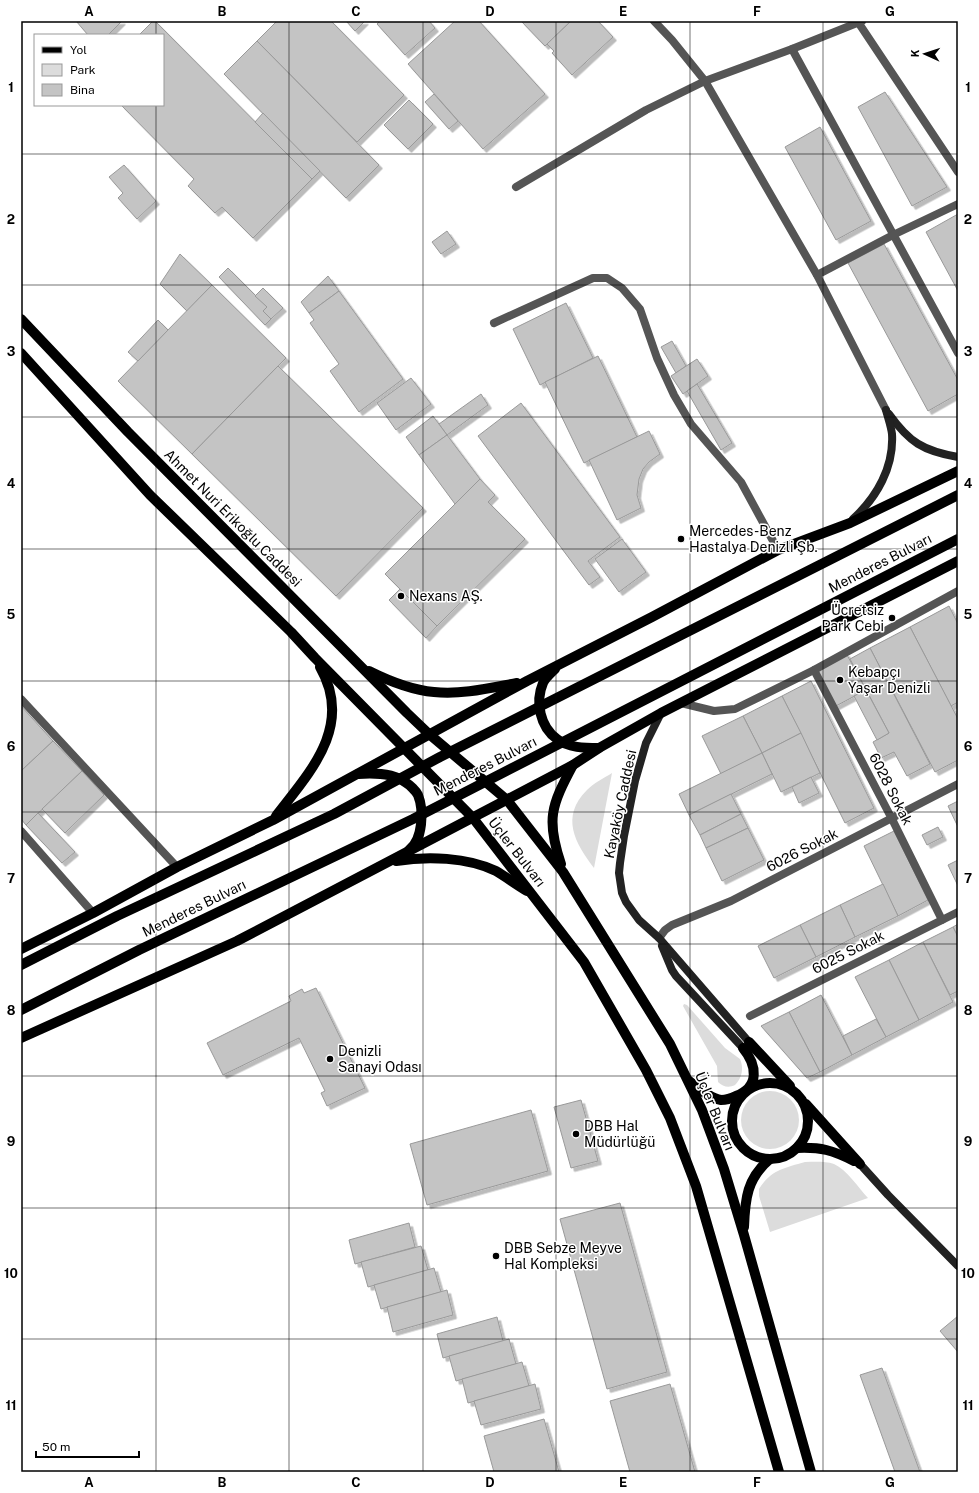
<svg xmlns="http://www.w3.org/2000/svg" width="979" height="1493" font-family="'Public Sans',sans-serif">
	<defs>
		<filter id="shadow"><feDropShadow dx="3.5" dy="3.5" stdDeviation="0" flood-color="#0004"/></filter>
	</defs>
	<rect width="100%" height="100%" fill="#fff"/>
	<!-- green -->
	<g fill="#dcdcdc">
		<path d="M612,773L594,868C575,843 560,817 587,790C594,783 604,778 612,773Z"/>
		<path d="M684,1004L687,1005L725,1048L740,1059C744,1068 742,1078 735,1085C729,1088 723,1087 718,1082L717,1066L683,1006Z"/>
		<circle cx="770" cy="1120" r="29"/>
		<path d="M805,1162C814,1162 825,1161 834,1164C847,1170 858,1187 868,1198L770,1232L759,1196V1189C771,1170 784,1168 805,1162Z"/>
	</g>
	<!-- building -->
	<g fill="#c4c4c4" stroke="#999" filter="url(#shadow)">
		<polygon points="76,21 122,21 108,35 88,35"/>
		<polygon points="153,21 155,21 312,179 253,238 222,207 215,213 188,186 194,179 121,105 163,105 163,35 139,35"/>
		<polygon points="277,21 331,21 404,95 357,142 257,41"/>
		<polygon points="346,21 365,21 355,31"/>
		<polygon points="380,21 429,21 435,28 405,55 377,24"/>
		<polygon points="455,21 479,21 545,94 483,149 408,64"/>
		<polygon points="521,21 571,21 545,46"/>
		<polygon points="571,21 598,21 613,37 572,75 552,53 554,51 547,44"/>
		<polygon points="257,41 379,165 346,198 224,74"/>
		<polygon points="885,92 947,187 912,206 858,107"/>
		<polygon points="434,94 458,121 449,129 425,102"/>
		<polygon points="409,100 433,124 408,149 384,125"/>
		<polygon points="263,113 320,171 312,179 255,122"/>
		<polygon points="820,127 871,221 836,240 785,147"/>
		<polygon points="124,165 156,201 137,219 118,198 123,193 109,177"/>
		<polygon points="958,214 958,291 926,232"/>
		<polygon points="447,231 456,244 441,254 432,242"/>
		<polygon points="884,244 958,380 958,394 928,411 848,263"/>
		<polygon points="180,254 212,285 187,311 160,284"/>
		<polygon points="228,268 267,307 263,311 271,319 265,325 219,277"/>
		<polygon points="328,276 339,291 309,313 301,302"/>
		<polygon points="212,285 286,358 192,454 118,381"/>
		<polygon points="263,288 283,308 271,319 263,311 267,307 255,296"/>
		<polygon points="339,291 403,379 359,412 330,371 339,364 310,323 314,320 309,313"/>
		<polygon points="566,303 593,358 540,385 513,329"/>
		<polygon points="158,320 168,330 138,361 128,352"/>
		<polygon points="672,341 686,366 676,373 661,347"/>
		<polygon points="598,356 637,437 584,463 545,382"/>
		<polygon points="697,359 708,376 683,394 671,376"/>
		<polygon points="278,366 423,508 336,596 192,454"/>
		<polygon points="411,378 431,404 396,430 377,403"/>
		<polygon points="697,384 732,443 721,450 687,391"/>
		<polygon points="481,394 488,405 447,435 439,424"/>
		<polygon points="521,403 620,537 588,561 600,577 589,585 478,436"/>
		<polygon points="433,416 447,435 419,455 406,437"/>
		<polygon points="649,431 660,454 649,462 643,469 639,479 637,495 641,508 617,520 589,460"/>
		<polygon points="447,435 480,479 455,504 419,455"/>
		<polygon points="480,479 495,495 488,502 525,539 437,626 385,574"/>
		<polygon points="622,539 646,572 619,592 595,559"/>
		<polygon points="400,589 437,626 426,638 389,600"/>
		<polygon points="949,606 958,624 958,702 951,706 910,627"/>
		<polygon points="910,627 958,719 958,760 935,772 870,648"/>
		<polygon points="870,648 930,764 907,776 894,752 881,758 873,742 889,733 850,659"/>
		<polygon points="846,653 866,690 834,707 814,670"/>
		<polygon points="811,681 874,808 845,823 782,696"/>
		<polygon points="866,690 889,733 877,740 854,696"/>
		<polygon points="782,696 801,733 762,753 743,716"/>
		<polygon points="21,706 53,741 21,771"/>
		<polygon points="743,716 762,753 721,774 702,736"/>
		<polygon points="801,733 820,773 781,792 762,753"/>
		<polygon points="53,741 82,771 26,825 21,819 21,771"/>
		<polygon points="762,753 772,774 689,815 679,794"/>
		<polygon points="82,771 104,795 65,833 42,809"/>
		<polygon points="811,777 819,793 799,803 792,787"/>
		<polygon points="731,794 741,814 700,835 689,815"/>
		<polygon points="958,801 958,827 948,806"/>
		<polygon points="38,813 75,852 62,863 26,825"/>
		<polygon points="741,814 748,828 706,848 700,835"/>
		<polygon points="938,827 943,837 927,845 922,835"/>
		<polygon points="748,828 764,860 722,881 706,848"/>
		<polygon points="894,831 928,900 898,916 864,846"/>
		<polygon points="958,860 958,886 948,865"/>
		<polygon points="883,884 898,916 855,937 840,905"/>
		<polygon points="840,905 855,937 816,957 800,925"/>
		<polygon points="958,924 958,937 953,927"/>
		<polygon points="800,925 816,957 774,978 758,946"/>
		<polygon points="953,927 958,937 958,991 950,995 923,942"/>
		<polygon points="923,942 953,1002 919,1020 889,960"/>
		<polygon points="889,960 919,1020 886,1037 855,977"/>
		<polygon points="316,988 365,1088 327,1106 321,1093 325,1091 299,1038 223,1075 207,1043 291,1001 289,996 302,989 304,993"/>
		<polygon points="821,995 852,1055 820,1072 789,1012"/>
		<polygon points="789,1012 820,1072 807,1078 761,1026"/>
		<polygon points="876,1019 886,1037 852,1055 843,1036"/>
		<polygon points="581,1100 598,1161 571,1168 554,1107"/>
		<polygon points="531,1110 548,1171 427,1205 410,1144"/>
		<polygon points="620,1203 667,1372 607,1389 560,1219"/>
		<polygon points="409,1223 415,1247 355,1264 349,1240"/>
		<polygon points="421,1246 428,1270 368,1287 361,1262"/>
		<polygon points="434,1268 441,1292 381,1309 374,1285"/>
		<polygon points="447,1290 453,1315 393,1332 387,1307"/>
		<polygon points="958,1316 958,1352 940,1331"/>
		<polygon points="497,1317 503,1341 443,1358 437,1334"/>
		<polygon points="509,1339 516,1364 456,1381 449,1356"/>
		<polygon points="522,1362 529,1386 468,1403 462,1379"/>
		<polygon points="882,1368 920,1472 895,1472 860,1375"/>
		<polygon points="535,1384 541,1409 481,1425 474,1401"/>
		<polygon points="670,1384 695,1472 630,1472 610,1401"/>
		<polygon points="544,1419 559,1472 494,1472 484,1436"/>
	</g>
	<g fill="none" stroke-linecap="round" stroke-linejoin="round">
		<!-- street -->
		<g stroke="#555" stroke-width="8">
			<polyline points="654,21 672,40 705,81 817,275 886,410"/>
			<polyline points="858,22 958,172"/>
			<polyline points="792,49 958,353"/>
			<polyline points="516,187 646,110 705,81 792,49 862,21"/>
			<polyline points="817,275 893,235 958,204"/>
			<polyline points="494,323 593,278 607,278 622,288 640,309 657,358 674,395 691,424 741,482 778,550"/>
			<polyline points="814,670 892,819 942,920"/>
			<polyline points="21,699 177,867"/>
			<polyline points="681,703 714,711 735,709 814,670 958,591"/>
			<polyline points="21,831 93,913"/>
			<polyline points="659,938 665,930 672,925 731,901 958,784"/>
			<polyline points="750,1016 958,912"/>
		</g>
		<!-- secondary -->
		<g stroke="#222" stroke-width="8">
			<path d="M889,414C909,442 923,451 958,457"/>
			<path d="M853,519C877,497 894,467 892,434C891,426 888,418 886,410"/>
			<polyline points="661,713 646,743 635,781 624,836 620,863 619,873 622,893 626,902 639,920 659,938 749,1042"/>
			<polyline points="662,946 672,970 676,976 743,1048"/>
			<polyline points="860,1164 888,1195 958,1266"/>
		</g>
		<!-- primary -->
		<g stroke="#000" stroke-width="10">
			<polyline points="21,319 128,432 407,713 429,734 507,800 563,872 670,1044 702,1110 724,1169 744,1235 811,1472"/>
			<polyline points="21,353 150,495 291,632 315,658 473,818 584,962 646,1070 670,1118 696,1186 779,1472"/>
			<path d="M555,669C551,673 545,678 543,683C535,702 540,727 557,739C568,748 585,748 599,748"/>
			<path d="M369,671C389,681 411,690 434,692C461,695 490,688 517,683"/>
			<path d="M358,774C372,773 393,773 405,782C410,785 416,791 418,795C424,810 423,840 409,850"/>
			<path d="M276,816C310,772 354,726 320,667"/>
			<path d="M396,861C427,856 467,857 496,871C506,877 517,885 527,891"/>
			<path d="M561,864C546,820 551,806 573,765"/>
			<polyline points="21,949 93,913 177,867 273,820 527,681 652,617 778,550 850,523 958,471"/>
			<polyline points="21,965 117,916 334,814 440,757 958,495"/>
			<polyline points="21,1010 139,950 413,819 958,539"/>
			<polyline points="21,1038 237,941 573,765 599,748 661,713 958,561"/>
			<polyline points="749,1042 790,1086"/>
			<path d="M689,1081C698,1088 709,1098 721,1100C726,1100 732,1098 736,1096C760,1087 757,1065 743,1048"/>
			<circle cx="770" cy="1121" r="38"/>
			<polyline points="806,1104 860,1164"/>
			<path d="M797,1148C821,1147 832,1150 854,1161"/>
			<path d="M744,1227C745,1199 747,1178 770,1159"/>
		</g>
	</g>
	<!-- grid -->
	<path fill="none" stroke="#000" stroke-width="1" stroke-opacity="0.55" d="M156,21V35M289,21V1472M423,21V1472M556,21V1472M690,21V1472M823,21V1472M156,105V1472M21,154H958M21,285H958M21,417H958M21,549H958M21,681H958M21,812H958M21,944H958M21,1076H958M21,1208H958M21,1339H958"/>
	<!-- markers -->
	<g fill="#000" stroke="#fff" stroke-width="1.5">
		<circle cx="681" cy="539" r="4"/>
		<circle cx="401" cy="596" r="4"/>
		<circle cx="892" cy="618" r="4"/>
		<circle cx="840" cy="680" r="4"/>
		<circle cx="330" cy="1059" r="4"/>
		<circle cx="576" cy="1134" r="4"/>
		<circle cx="496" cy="1256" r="4"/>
	</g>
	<g text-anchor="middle" stroke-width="3" stroke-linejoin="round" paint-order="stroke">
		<!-- street labels -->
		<g font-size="14" fill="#000" stroke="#fff">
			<text transform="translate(233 518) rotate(45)" y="5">Ahmet Nuri Erikoğlu Caddesi</text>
			<text transform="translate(880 563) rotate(-27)" y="5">Menderes Bulvarı</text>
			<text transform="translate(485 766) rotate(-27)" y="5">Menderes Bulvarı</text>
			<text transform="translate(891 789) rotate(63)" y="5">6028 Sokak</text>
			<text transform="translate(620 804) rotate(-78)" y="5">Kayaköy Caddesi</text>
			<text transform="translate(802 850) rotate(-27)" y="5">6026 Sokak</text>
			<text transform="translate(517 852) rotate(52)" y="5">Üçler Bulvarı</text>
			<text transform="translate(194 908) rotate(-26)" y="5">Menderes Bulvarı</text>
			<text transform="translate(848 952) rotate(-27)" y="5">6025 Sokak</text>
			<text transform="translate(715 1111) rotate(68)" y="5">Üçler Bulvarı</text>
		</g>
		<!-- poi labels -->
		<g font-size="14" fill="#000" stroke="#fff" text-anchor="start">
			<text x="689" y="536">Mercedes-Benz<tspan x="689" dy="16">Hastalya Denizli Şb.</tspan></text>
			<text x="409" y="601">Nexans AŞ.</text>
			<text x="884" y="615" text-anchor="end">Ücretsiz<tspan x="884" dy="16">Park Cebi</tspan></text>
			<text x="848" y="677">Kebapçı<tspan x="848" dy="16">Yaşar Denizli</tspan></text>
			<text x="338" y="1056">Denizli<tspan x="338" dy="16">Sanayi Odası</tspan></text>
			<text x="584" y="1131">DBB Hal<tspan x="584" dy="16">Müdürlüğü</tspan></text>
			<text x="504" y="1253">DBB Sebze Meyve<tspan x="504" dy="16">Hal Kompleksi</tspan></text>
		</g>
	</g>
	<!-- border -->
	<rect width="979" height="1493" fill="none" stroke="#ffffff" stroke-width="44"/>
	<!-- legend -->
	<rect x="34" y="34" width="130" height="72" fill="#ffffff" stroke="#999999"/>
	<rect x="42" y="47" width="20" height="6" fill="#000000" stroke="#999999"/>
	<text x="70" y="54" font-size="12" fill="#000000">Yol</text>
	<rect x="42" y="64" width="20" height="12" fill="#dcdcdc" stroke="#999999"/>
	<text x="70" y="74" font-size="12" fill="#000000">Park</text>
	<rect x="42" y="84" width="20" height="12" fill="#c4c4c4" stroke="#999999"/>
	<text x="70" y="94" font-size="12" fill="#000000">Bina</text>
	<!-- north arrow -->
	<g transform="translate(925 54) rotate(273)" stroke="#ffffff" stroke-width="3" paint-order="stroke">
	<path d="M0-3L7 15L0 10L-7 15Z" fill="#000000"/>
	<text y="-6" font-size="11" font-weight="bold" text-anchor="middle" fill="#000000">K</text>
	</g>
	<!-- scale -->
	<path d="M36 1451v6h103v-6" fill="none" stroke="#000000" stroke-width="2"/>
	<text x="42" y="1451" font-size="12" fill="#000000" stroke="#ffffff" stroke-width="3" paint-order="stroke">50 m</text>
	<rect x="22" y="22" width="935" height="1449" fill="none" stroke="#000" stroke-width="1.5"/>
	<g font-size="13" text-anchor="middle" font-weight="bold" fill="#000">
		<text x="89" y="16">A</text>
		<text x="222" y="16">B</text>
		<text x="356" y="16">C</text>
		<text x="490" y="16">D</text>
		<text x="623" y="16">E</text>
		<text x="757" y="16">F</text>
		<text x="890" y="16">G</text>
		<text x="11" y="92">1</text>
		<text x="968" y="92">1</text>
		<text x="11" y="224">2</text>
		<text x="968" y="224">2</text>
		<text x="11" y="356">3</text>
		<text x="968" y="356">3</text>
		<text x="11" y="488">4</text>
		<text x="968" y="488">4</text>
		<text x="11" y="619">5</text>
		<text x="968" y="619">5</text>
		<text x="11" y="751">6</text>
		<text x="968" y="751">6</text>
		<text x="11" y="883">7</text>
		<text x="968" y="883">7</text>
		<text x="11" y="1015">8</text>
		<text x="968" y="1015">8</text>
		<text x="11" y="1146">9</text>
		<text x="968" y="1146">9</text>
		<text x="11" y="1278">10</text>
		<text x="968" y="1278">10</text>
		<text x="11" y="1410">11</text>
		<text x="968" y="1410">11</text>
		<text x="89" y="1487">A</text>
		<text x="222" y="1487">B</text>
		<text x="356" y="1487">C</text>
		<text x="490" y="1487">D</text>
		<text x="623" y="1487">E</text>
		<text x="757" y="1487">F</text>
		<text x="890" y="1487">G</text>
	</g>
</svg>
